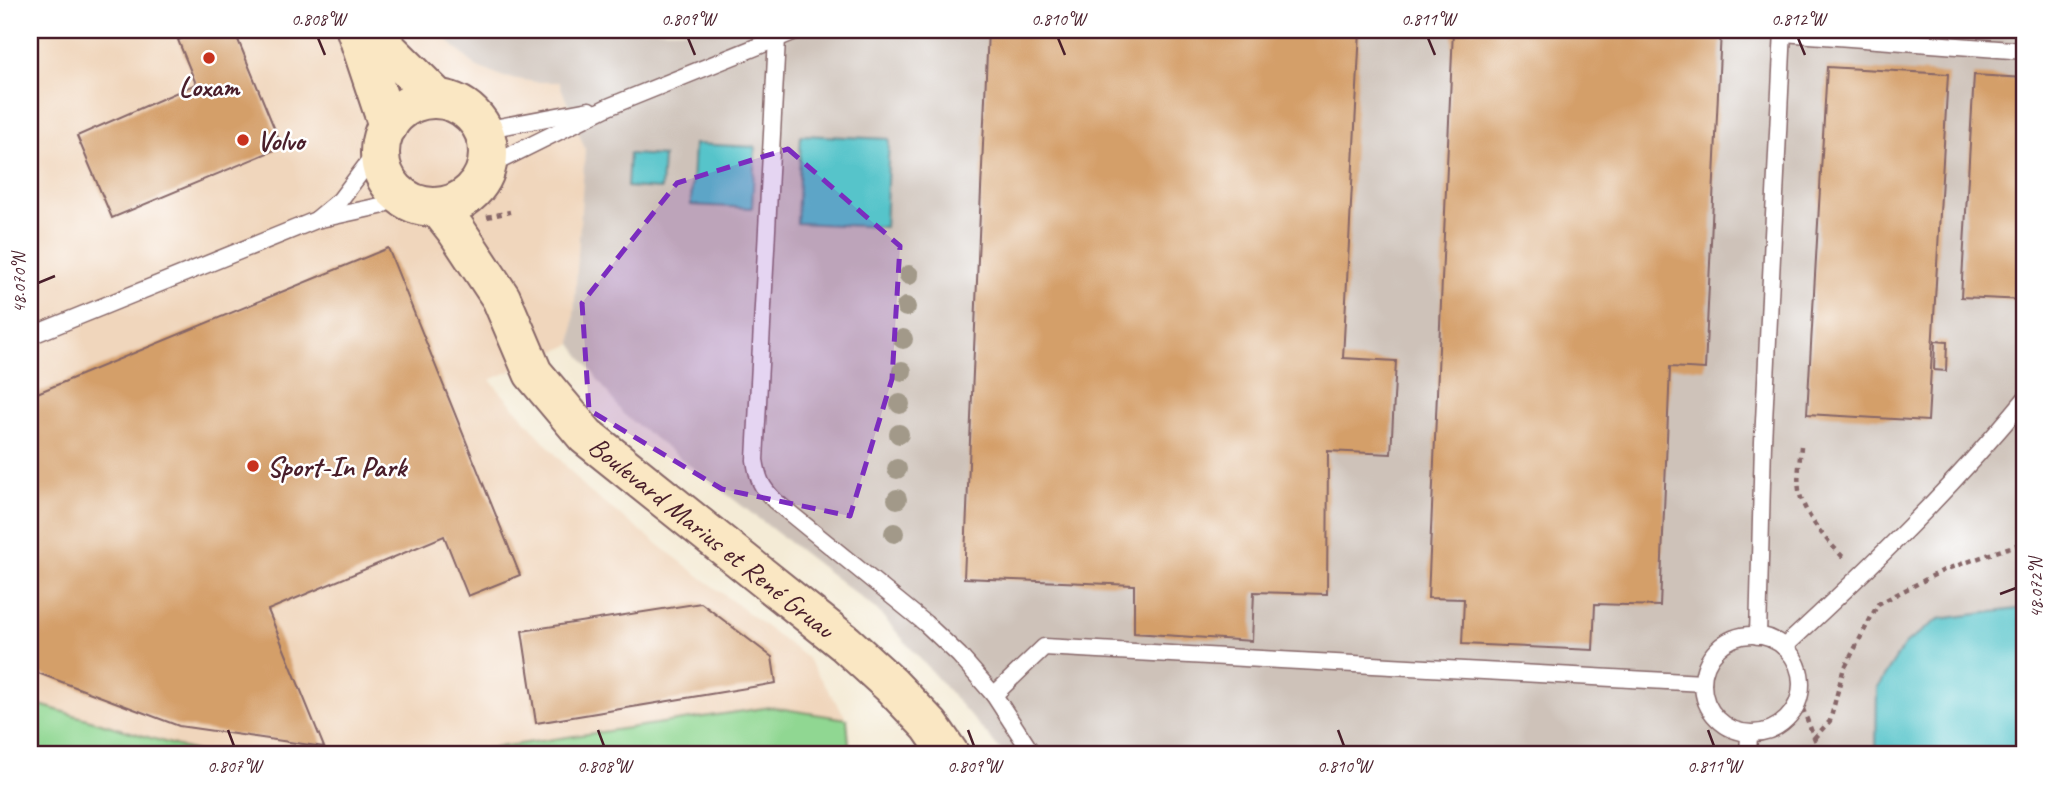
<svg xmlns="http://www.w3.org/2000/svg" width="2055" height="785" font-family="Caveat,sans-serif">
	<rect width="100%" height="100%" fill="#fff"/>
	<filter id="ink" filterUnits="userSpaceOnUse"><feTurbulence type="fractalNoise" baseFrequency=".0143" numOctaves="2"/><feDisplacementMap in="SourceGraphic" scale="14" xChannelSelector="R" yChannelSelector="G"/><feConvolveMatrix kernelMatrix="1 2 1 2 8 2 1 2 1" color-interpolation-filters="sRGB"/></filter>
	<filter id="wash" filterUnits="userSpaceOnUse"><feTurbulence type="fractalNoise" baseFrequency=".00686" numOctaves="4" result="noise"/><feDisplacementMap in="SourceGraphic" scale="28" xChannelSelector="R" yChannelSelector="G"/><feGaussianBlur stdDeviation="1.57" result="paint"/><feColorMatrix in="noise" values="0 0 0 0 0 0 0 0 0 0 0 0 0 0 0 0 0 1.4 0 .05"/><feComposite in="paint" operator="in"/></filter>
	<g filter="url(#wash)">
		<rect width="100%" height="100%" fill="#f4ebd6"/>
		<!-- built -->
		<polygon fill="#f0d6bc" points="30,30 439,30 453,46 477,67 504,77 535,82 559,82 585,149 572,344 490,380 587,490 807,658 847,719 771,707 445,755 208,755 30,702"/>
		<!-- industrial -->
		<polygon fill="#cec2b9" points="439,30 2025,30 2025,755 1005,755 877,610 623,414 572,344 585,149 559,82 535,82 504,77 477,67 453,46"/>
		<!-- green -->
		<g fill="#90d792" stroke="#6d7b5e" stroke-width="2">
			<polygon points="30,702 208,755 30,755"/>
			<polygon points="771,707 847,719 850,755 445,755"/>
		</g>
		<!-- water -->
		<g fill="#56c4ca" stroke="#50727a" stroke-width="2">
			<polygon points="801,135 889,139 885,227 797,223"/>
			<polygon points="694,144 755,147 752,208 691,205"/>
			<polygon points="629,154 663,156 661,189 627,187"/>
			<polygon points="2025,608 2025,755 1876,755 1877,688 1905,644 1939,619"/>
		</g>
		<g id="blocks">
			<!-- building -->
			<g fill="#d49f69">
				<polygon points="203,30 234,30 282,147 112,218 77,136 196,84 178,40"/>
				<polygon points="988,30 1360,30 1343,358 1396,361 1391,454 1328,451 1327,594 1254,592 1252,641 1134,633 1134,585 964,578"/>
				<polygon points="1453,30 1721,30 1705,369 1670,367 1660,606 1595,604 1593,650 1462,644 1464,599 1428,598"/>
				<polygon points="1827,67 1948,74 1928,421 1807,414"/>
				<polygon points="1974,75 2025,78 2025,300 1961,297"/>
				<polygon points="388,248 520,575 468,596 444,536 268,610 324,747 179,726 30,670 30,396"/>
				<polygon points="1935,341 1947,342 1946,371 1934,370"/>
				<polygon points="701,603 772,657 776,683 536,723 522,631"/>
			</g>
		</g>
	</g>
	<g filter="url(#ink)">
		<use href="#blocks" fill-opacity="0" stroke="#866667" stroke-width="2"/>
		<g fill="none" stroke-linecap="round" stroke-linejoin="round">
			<!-- service casing -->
			<g stroke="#866667" stroke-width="19">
				<g id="service">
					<polyline points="1783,33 2025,51"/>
					<path d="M777,38L755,460C758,479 761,487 775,501L925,623L959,655L994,695L1044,647L1703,683"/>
					<polyline points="483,130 589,110"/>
					<polyline points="487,167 608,107 798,30"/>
					<polyline points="317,219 340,200 380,147"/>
					<polyline points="30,336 316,220 380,206 399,195"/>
					<circle cx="1752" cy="684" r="49"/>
					<polyline points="1758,636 1763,442 1783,30"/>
					<path d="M1784,647C1869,569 1952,488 2025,399"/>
					<polyline points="994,695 1033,755"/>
					<polyline points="1748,755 1749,734"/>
				</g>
			</g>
			<!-- secondary casing -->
			<g stroke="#866667" stroke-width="42">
				<g id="secondary">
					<polyline points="356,30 388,126"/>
					<polyline points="368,30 438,99"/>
					<circle cx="434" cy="153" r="54"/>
					<path id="s1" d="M438,207L456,230L501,298L533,373L586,436L845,643L891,685L930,726L950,755"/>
				</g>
			</g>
			<!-- path -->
			<g stroke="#866667" stroke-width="4.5" stroke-dasharray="5 5" stroke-linecap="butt">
				<polyline points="487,217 510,212"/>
				<path d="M1801,446C1800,460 1797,476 1799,490C1803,514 1827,541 1844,558"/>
				<polyline points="1799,699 1821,755"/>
				<polyline points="1814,738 1830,721 1843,671 1878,604 1944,570 2025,542"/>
			</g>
			<!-- service -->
			<use href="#service" stroke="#fff" stroke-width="16"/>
			<!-- secondary -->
			<use href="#secondary" stroke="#fae7c3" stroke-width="38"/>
		</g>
		<!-- trees -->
		<g fill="#a29989">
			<circle cx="909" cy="275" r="10"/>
			<circle cx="906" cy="307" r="10"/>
			<circle cx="903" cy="339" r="10"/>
			<circle cx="902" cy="371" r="10"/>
			<circle cx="900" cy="404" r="10"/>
			<circle cx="899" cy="434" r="10"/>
			<circle cx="897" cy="469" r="10"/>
			<circle cx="897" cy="499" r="10"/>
			<circle cx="894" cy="533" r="10"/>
		</g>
	</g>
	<!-- marked area -->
	<path fill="#7b2cbf" fill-opacity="0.2" stroke="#7b2cbf" stroke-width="5" stroke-dasharray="14 9" stroke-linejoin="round" d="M788,149L900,246L892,379L850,516L722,489L589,410L582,303L677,183Z"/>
	<!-- ticks -->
	<path fill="none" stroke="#4a1f2b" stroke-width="2.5" d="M318,38L325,55M688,38L695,55M1058,38L1065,55M1428,38L1435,55M1798,38L1805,55M38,283L55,276M2000,594L2016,588M228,730L234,746M598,730L604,746M968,730L974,746M1338,730L1344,746M1708,730L1714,746"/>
	<!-- markers -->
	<g fill="#c8321e" stroke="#fff" stroke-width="2.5">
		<circle cx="209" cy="58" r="7"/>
		<circle cx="243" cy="140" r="7"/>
		<circle cx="253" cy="466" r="7"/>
	</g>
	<g text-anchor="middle" stroke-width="5" stroke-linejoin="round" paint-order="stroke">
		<!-- poi labels -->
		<g font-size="28" font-weight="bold" fill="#4a1f2b" stroke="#fff" text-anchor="start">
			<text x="209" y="96" text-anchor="middle">Loxam</text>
			<text x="257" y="150">Volvo</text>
			<text x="267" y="476">Sport-In Park</text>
		</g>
		<!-- street labels -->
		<g font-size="28" fill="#4a1f2b" stroke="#fff">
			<text dy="10" stroke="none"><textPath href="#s1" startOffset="436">Boulevard Marius et René Gruau</textPath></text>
		</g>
	</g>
	<!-- margin -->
	<rect width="2055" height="785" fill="none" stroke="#fff" stroke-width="77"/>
	<rect x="38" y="38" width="1978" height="708" fill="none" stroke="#4a1f2b" stroke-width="2.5"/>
	<g font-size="18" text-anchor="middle" fill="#4a1f2b">
		<text x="318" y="25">0.808°W</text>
		<text x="688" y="25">0.809°W</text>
		<text x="1058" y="25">0.810°W</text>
		<text x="1428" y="25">0.811°W</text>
		<text x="1798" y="25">0.812°W</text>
		<text transform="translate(19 283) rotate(-90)" y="6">48.070°N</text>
		<text transform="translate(2036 588) rotate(-90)" y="6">48.072°N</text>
		<text x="234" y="772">0.807°W</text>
		<text x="604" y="772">0.808°W</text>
		<text x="974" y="772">0.809°W</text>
		<text x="1344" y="772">0.810°W</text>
		<text x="1714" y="772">0.811°W</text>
	</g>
</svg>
